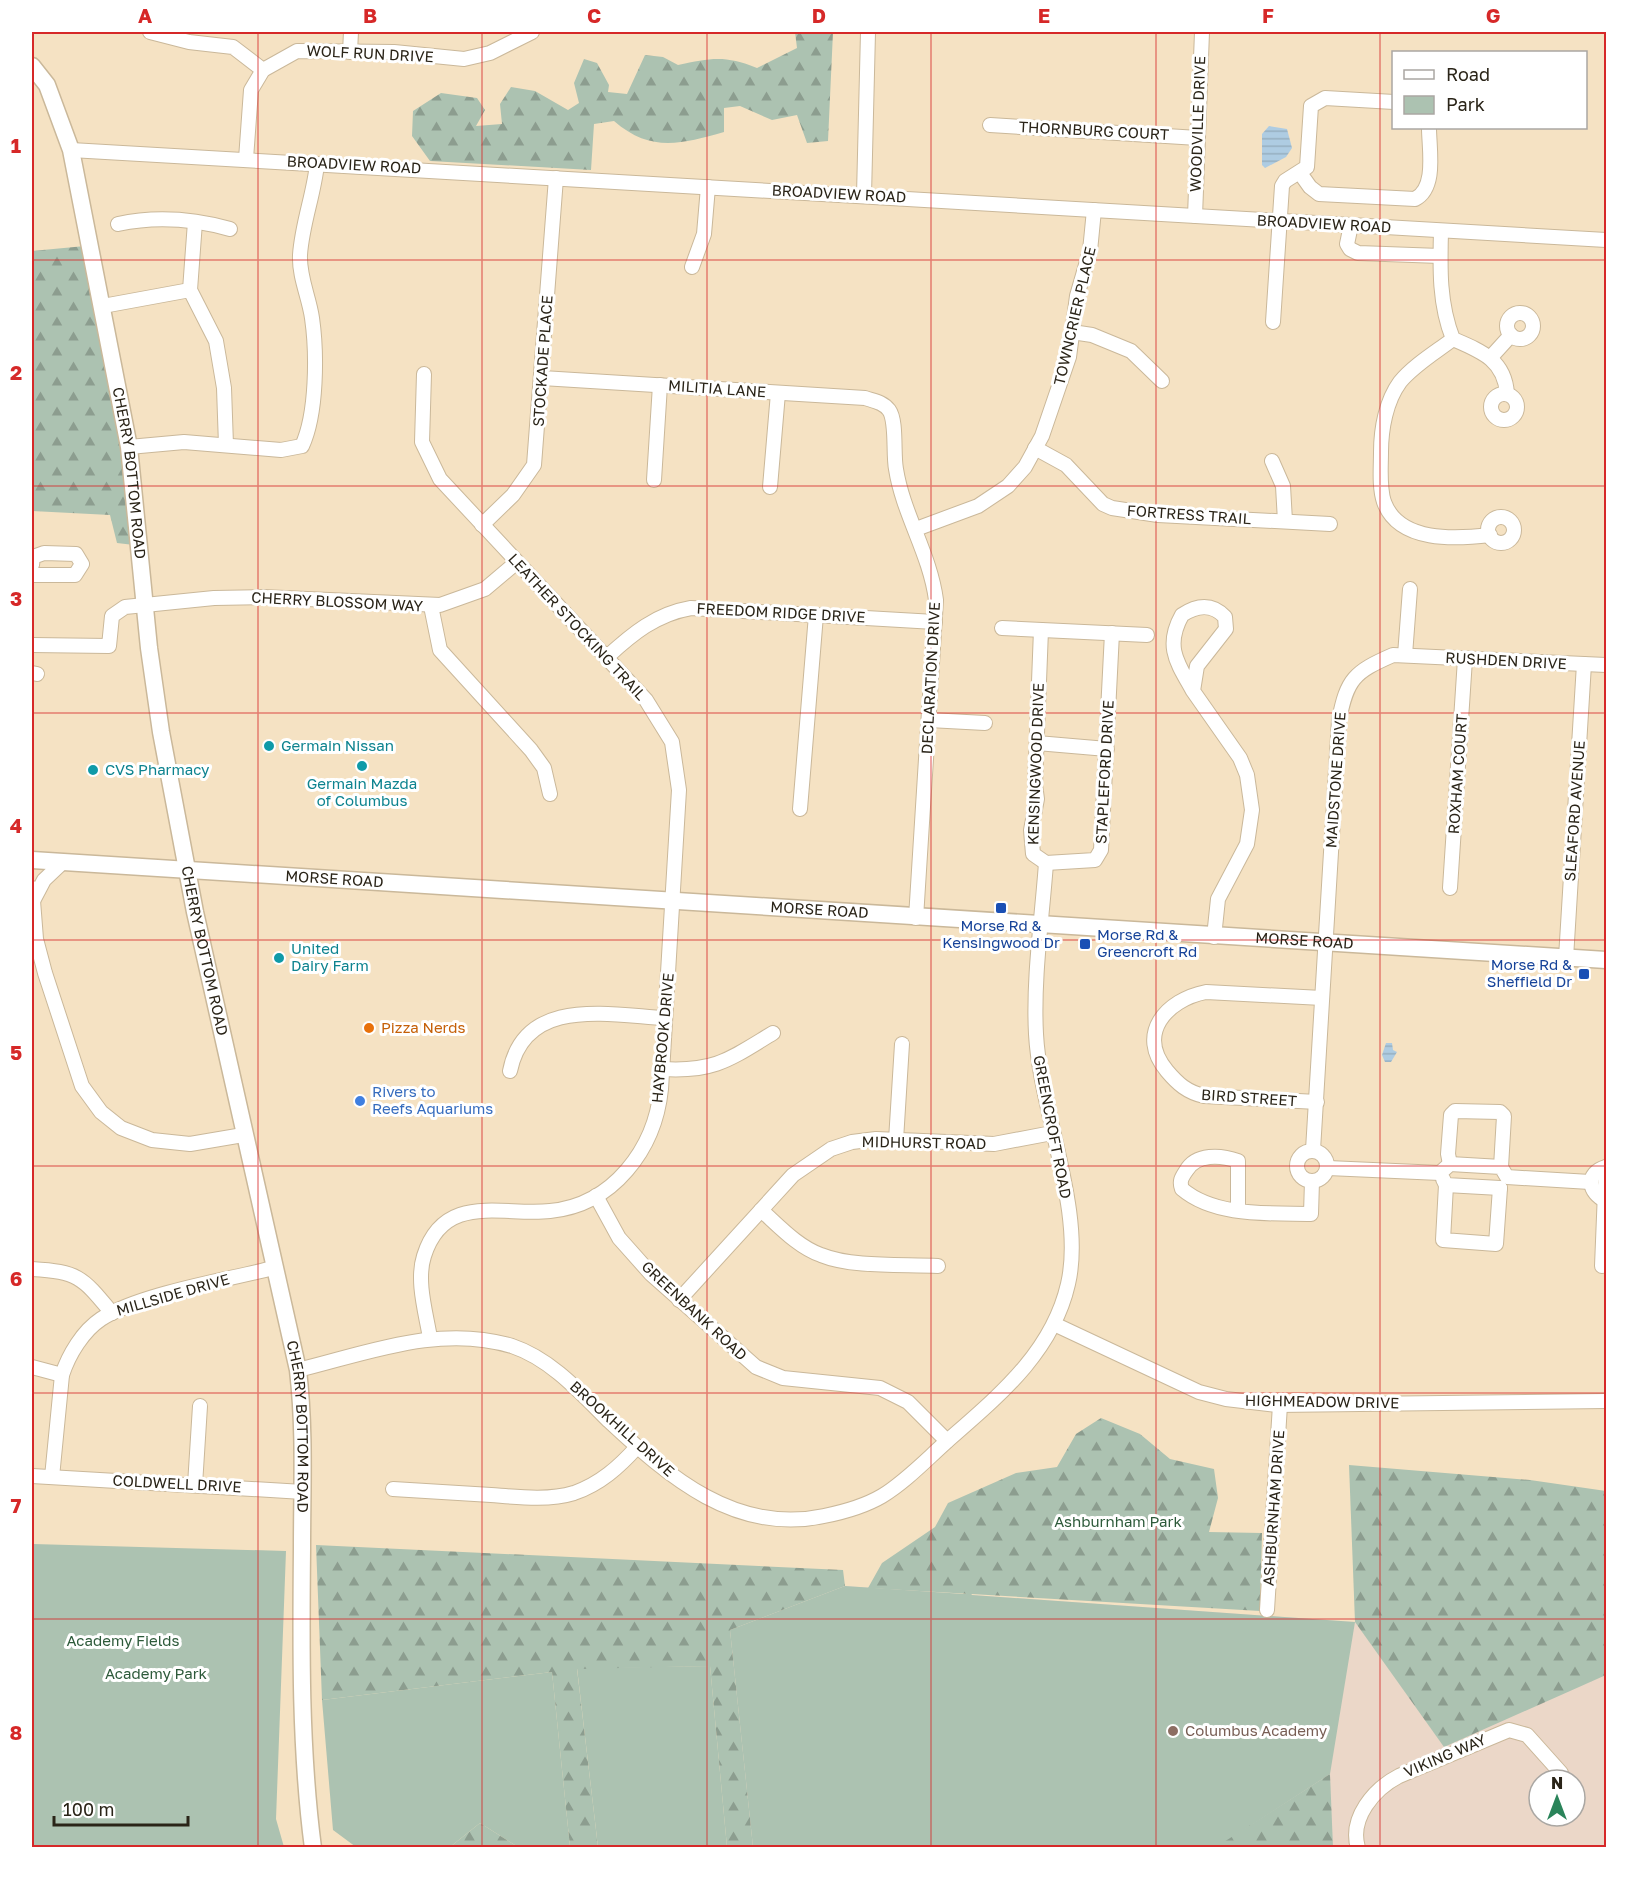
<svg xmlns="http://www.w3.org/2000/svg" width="1638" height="1879" font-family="'Golos Text',sans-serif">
	<defs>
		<pattern id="forest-firs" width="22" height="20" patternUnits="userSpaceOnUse" patternTransform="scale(1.5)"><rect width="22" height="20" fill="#acc2b1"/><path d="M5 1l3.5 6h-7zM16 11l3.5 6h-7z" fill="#8c9d8f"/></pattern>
		<pattern id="water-rules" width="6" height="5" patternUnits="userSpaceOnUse" patternTransform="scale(1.5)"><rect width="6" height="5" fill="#aecce2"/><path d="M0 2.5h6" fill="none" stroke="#96afc1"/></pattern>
	</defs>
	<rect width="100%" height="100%" fill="#f5e2c3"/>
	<!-- education -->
	<path fill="#ebd7c8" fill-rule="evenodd" d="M1606,1562V1847H753L730,1630L845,1586L1355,1622L1501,1682ZM1539,1780H1575V1816H1539Z"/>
	<!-- green -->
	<g fill="#acc2b1">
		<polygon points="33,1544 286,1551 276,1819 284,1847 32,1847"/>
		<polygon points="845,1586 964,1594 970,1592 972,1595 1355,1622 1330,1774 1216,1848 753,1847 730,1630"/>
		<polygon points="710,1666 727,1847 598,1847 577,1668"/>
		<polygon points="552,1672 570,1847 518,1847 480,1823 450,1847 356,1847 333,1830 322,1700"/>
	</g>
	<!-- forest -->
	<g fill="url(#forest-firs)">
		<path d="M795,32H833L828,141L807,143L797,115L772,120L740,106L724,108V132C681,144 651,153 614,121L594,124L591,170L430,161L412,136L413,111L441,93L477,98L485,110L476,126L502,124L500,104L511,87L535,91L568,110L579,103L574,83L584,59L597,63L609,85L608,92L627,94L645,55L663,57L678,65C711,58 725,55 757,68L797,48Z"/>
		<polygon points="85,246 116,408 134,545 117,543 110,515 32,511 32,251"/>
		<polygon points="1101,1418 1140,1434 1170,1459 1214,1469 1218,1498 1209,1532 1262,1533 1260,1611 868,1588 882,1563 935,1527 948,1503 1016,1473 1057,1467 1076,1434"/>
		<polygon points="1349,1465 1530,1480 1606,1491 1606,1675 1444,1747 1355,1622"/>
		<polygon points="316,1545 843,1570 845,1586 730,1630 753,1847 727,1847 710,1666 577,1669 598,1847 570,1847 552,1672 322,1700"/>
		<polygon points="1330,1774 1333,1847 1216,1847"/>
		<polygon points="480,1823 518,1847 450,1847"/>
	</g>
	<!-- water -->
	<g fill="url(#water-rules)">
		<polygon points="1269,126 1287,129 1292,148 1286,157 1265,168 1262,165 1262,134"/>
		<polygon points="1386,1043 1392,1043 1393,1050 1397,1052 1391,1062 1385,1062 1382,1055"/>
	</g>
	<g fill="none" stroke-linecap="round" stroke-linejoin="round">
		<!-- minor casing -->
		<g stroke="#cab89a" stroke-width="16">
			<g id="minor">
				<polyline points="150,32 189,42 233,47 263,70"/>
				<polyline points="350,52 351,32"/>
				<polyline points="990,125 1198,138"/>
				<polyline points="71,150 1606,240"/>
				<polyline points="246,159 251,90 263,70 297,51 394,52 464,59 490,53 532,32"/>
				<path d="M1300,173L1310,187L1319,194L1415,199C1437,188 1429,149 1429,128"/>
				<polyline points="864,195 868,32"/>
				<polyline points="1195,216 1202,32"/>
				<polyline points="195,222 190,290 216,341 224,388 226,445"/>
				<path d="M118,224C155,216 194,219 230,229"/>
				<polyline points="1351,225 1347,244 1350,249 1358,253 1440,256"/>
				<path d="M1441,231C1440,268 1439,304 1453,339C1481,351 1505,360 1507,394"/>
				<polyline points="692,267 704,234 708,187"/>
				<polyline points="103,306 190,290"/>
				<circle cx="1520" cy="326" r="13"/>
				<polyline points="1273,322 1282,186 1285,181 1307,167 1311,106 1325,98 1394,102"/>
				<polyline points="1072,332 1092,335 1131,351 1162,381"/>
				<path d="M1453,339C1436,352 1414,365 1400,382C1386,401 1381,429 1381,452C1381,468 1379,487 1384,502C1399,543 1456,539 1490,535"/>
				<polyline points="1491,357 1511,335"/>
				<path d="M424,374L422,442L440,479L646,700L672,742L679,790L661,1089C655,1149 613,1205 550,1211C502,1216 444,1192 424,1256C416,1281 426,1313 430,1338"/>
				<path d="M542,378L865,398C874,401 883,402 889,410C897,421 893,454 896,469C903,514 930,554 936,600L916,918"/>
				<circle cx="1504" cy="407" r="13"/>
				<path d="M129,447L184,442L281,450L302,446C317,414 317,353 312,318C309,297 299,277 300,255C302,224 314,194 317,164"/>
				<polyline points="1035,448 1066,465 1103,504 1112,508 1158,515 1330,524"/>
				<polyline points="1272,461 1283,486 1285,521"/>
				<polyline points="654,480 660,385"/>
				<polyline points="770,487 778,393"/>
				<circle cx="1501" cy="530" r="13"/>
				<polyline points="482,525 513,495 534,465 556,178"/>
				<polyline points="916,529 978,506 1008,486 1025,467 1042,436 1069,357 1077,296 1090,251 1094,210"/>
				<polyline points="32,565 33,557 44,553 76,554 82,564 75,575 32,575"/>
				<polyline points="431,606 440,650 531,750 544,768 550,794"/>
				<polyline points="1002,628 1147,635"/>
				<polyline points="1041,630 1035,785 1037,799 1031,830 1033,854 1046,863"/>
				<polyline points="32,645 109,646 112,616 125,607 214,598 263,597 440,605 485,589 517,562"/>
				<polyline points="1405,655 1410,589"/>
				<path d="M607,657C632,634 656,614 691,608L935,622"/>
				<polyline points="32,673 37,674"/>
				<path d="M1193,691C1178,664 1164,647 1182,615C1197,605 1212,603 1225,617L1226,629L1197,666L1193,691L1240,758L1247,775L1252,810L1247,844L1218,899L1214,937"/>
				<polyline points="929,720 985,723"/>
				<polyline points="1037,743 1107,749"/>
				<polyline points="800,809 816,615"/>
				<polyline points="1046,863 1095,860 1101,850 1112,633"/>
				<polyline points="32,888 36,939 45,973 82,1086 101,1112 121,1128 152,1140 190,1144 243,1135"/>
				<polyline points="1450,888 1465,659"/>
				<polyline points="34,899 44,880 63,862"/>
				<polyline points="1566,958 1584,664"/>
				<path d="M663,1069C715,1072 730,1059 773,1033"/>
				<path d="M510,1071C525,996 609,1015 665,1018"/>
				<path d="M1317,1102L1204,1096C1187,1092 1178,1084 1167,1071C1136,1034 1166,1000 1206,992L1322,998"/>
				<polyline points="896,1140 902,1044"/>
				<path d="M1313,1150L1339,720C1347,679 1354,672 1393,655L1606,665"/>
				<circle cx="1312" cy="1166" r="15"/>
				<polyline points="1450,1164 1448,1154 1451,1115 1455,1111 1500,1112 1504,1116 1501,1167"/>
				<polyline points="1328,1168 1440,1173 1450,1164 1501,1167 1507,1177 1590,1182"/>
				<polyline points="1443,1179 1446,1185 1500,1188"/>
				<polyline points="1446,1185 1443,1240 1496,1244 1500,1188"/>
				<polyline points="596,1196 619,1238 651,1274 756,1367 783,1378 880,1388 908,1402 947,1441"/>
				<path d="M1606,1201C1588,1193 1585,1173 1606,1167"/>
				<path d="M761,1210C779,1226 798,1247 821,1255C853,1268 904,1264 938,1266"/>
				<path d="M1238,1210V1161C1221,1155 1196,1153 1186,1171C1182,1177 1179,1181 1182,1189C1215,1217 1269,1213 1311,1214L1312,1181"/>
				<polyline points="1602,1266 1606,1167"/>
				<path d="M32,1269C79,1272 82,1277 112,1313"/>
				<polyline points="679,1300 793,1175 831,1149 852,1142 876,1139 994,1144 1052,1133"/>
				<polyline points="1054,1324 1199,1392 1226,1399 1277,1405 1606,1401"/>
				<polyline points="32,1367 62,1375"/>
				<path d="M298,1370C368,1353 440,1324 512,1346C551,1359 581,1393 609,1421C669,1477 736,1535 824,1516C844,1512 865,1506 882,1496C905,1482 925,1461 945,1443C996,1398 1052,1354 1068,1284C1085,1212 1040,1110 1036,1034C1033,978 1042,919 1046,863"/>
				<polyline points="32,1476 303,1492"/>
				<path d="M52,1477L62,1375C69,1354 83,1331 101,1319C139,1294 227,1280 273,1268"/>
				<polyline points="195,1485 200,1406"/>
				<path d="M393,1489C426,1491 458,1493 491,1495C517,1497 548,1501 574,1493C600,1484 619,1467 637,1447"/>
				<polyline points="1267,1610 1280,1405"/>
				<path d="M1358,1848C1349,1818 1374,1789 1399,1776L1509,1730L1527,1735L1561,1773"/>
			</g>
		</g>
		<!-- major casing -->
		<g stroke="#cab89a" stroke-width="19">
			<g id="major">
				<path id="s1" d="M32,66L47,85L71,150L129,447L149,648L161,732L195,912L298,1370C305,1432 302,1486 302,1548C301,1647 300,1749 313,1848"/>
				<path id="s2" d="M32,860L1606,960"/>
			</g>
		</g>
		<!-- minor -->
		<use href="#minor" stroke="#fff" stroke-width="14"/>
		<!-- major -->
		<use href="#major" stroke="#fff" stroke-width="16"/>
	</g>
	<!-- grid -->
	<path fill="none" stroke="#d62828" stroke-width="1.5" stroke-opacity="0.55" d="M258,32V1848M482,32V1848M707,32V1848M931,32V1848M1156,32V1848M1380,32V1848M32,260H1606M32,486H1606M32,713H1606M32,940H1606M32,1166H1606M32,1393H1606M32,1619H1606"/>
	<!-- markers -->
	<g fill="#0f9aa8" stroke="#fff" stroke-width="2">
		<circle cx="269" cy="746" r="6"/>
		<circle cx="362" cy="766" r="6"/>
		<circle cx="93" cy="770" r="6"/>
		<circle cx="279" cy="958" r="6"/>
	</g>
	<g fill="#1a4fb4" stroke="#fff" stroke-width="2">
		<rect x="995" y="902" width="12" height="12" rx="3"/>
		<rect x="1079" y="938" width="12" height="12" rx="3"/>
		<rect x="1578" y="968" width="12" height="12" rx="3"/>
	</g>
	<circle fill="#e8710a" stroke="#fff" stroke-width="2" cx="369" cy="1028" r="6"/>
	<circle fill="#3f7fe0" stroke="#fff" stroke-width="2" cx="360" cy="1101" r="6"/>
	<circle fill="#8d6e63" stroke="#fff" stroke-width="2" cx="1173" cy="1731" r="6"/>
	<g text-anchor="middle" stroke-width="6" stroke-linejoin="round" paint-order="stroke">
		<!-- street labels -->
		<g font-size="15" fill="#2a2418" stroke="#fff">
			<text transform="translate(370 54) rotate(3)" y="5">WOLF RUN DRIVE</text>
			<text transform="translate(1198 124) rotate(-88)" y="5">WOODVILLE DRIVE</text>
			<text transform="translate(1094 131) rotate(3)" y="5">THORNBURG COURT</text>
			<text transform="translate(354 165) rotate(3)" y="5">BROADVIEW ROAD</text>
			<text transform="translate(839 194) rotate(3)" y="5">BROADVIEW ROAD</text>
			<text transform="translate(1324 224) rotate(3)" y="5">BROADVIEW ROAD</text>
			<text transform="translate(1075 316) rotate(-77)" y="5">TOWNCRIER PLACE</text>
			<text transform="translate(543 361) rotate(-86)" y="5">STOCKADE PLACE</text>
			<text transform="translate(717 389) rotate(4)" y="5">MILITIA LANE</text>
			<text dy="5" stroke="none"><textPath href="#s1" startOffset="422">CHERRY BOTTOM ROAD</textPath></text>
			<text transform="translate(1189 515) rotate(4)" y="5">FORTRESS TRAIL</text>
			<text transform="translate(337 602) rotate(3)" y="5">CHERRY BLOSSOM WAY</text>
			<text transform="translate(781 613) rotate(3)" y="5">FREEDOM RIDGE DRIVE</text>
			<text transform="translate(577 627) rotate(47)" y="5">LEATHER STOCKING TRAIL</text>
			<text transform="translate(1506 661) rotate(3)" y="5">RUSHDEN DRIVE</text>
			<text transform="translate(931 678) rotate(-87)" y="5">DECLARATION DRIVE</text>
			<text transform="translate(1036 764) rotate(-88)" y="5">KENSINGWOOD DRIVE</text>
			<text transform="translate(1105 772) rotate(-87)" y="5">STAPLEFORD DRIVE</text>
			<text transform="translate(1458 774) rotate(-86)" y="5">ROXHAM COURT</text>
			<text transform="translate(1336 780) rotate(-86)" y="5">MAIDSTONE DRIVE</text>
			<text transform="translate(1575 811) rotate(-86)" y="5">SLEAFORD AVENUE</text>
			<text dy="5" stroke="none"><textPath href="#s2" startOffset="303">MORSE ROAD</textPath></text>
			<text dy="5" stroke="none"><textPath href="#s2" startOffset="789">MORSE ROAD</textPath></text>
			<text dy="5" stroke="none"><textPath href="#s2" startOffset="1275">MORSE ROAD</textPath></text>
			<text dy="5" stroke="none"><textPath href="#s1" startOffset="906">CHERRY BOTTOM ROAD</textPath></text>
			<text transform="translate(663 1038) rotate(-85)" y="5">HAYBROOK DRIVE</text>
			<text transform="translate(1249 1098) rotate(4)" y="5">BIRD STREET</text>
			<text transform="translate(1052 1127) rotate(79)" y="5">GREENCROFT ROAD</text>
			<text transform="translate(924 1143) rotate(1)" y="5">MIDHURST ROAD</text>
			<text transform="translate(173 1295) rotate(-16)" y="5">MILLSIDE DRIVE</text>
			<text transform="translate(694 1311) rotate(43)" y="5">GREENBANK ROAD</text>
			<text transform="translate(1322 1402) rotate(1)" y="5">HIGHMEADOW DRIVE</text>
			<text dy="5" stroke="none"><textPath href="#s1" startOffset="1392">CHERRY BOTTOM ROAD</textPath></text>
			<text transform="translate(622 1429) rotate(42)" y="5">BROOKHILL DRIVE</text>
			<text transform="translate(177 1484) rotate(3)" y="5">COLDWELL DRIVE</text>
			<text transform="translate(1274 1508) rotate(-86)" y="5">ASHBURNHAM DRIVE</text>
			<text transform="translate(1445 1756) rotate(-23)" y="5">VIKING WAY</text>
		</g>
		<!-- culture labels -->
		<g font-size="15" fill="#0d838f" stroke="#fff" text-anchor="start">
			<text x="281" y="751">Germain Nissan</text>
			<text x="105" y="775">CVS Pharmacy</text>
			<text x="362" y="789" text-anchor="middle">Germain Mazda<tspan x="362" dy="17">of Columbus</tspan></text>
			<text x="291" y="954">United<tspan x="291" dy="17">Dairy Farm</tspan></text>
		</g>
		<!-- transit labels -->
		<g font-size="15" fill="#164399" stroke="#fff">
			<text x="1001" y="931">Morse Rd &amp;<tspan x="1001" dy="17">Kensingwood Dr</tspan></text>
			<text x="1097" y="940" text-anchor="start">Morse Rd &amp;<tspan x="1097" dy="17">Greencroft Rd</tspan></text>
			<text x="1572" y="970" text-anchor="end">Morse Rd &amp;<tspan x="1572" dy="17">Sheffield Dr</tspan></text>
		</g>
		<!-- food labels -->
		<g font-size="15" fill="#c56008" stroke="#fff" text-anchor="start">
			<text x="381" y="1033">Pizza Nerds</text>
		</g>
		<!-- shop labels -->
		<g font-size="15" fill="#366cbe" stroke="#fff" text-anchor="start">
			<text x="372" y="1097">Rivers to<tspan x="372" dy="17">Reefs Aquariums</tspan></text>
		</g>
		<!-- park labels -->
		<g font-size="15" fill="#2d5a3a" stroke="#fff">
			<text x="1118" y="1527">Ashburnham Park</text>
			<text x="123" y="1646">Academy Fields</text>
			<text x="156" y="1679">Academy Park</text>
		</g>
		<!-- education labels -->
		<g font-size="15" fill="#785e54" stroke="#fff" text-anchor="start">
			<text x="1185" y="1736">Columbus Academy</text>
		</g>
	</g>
	<!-- border -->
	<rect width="1638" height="1879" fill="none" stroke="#ffffff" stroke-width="66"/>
	<!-- legend -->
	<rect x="1392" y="51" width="195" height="78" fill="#ffffff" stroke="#aaa7a3" stroke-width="1.5"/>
	<rect x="1404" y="70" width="30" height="9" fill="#ffffff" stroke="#aaa7a3" stroke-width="1.5"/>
	<text x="1446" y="81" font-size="18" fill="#2a2418">Road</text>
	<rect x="1404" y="96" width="30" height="18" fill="#acc2b1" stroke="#aaa7a3" stroke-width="1.5"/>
	<text x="1446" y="111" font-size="18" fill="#2a2418">Park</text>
	<!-- north arrow -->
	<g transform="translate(1557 1798)"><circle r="28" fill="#ffffff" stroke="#aaa7a3" stroke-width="1.5"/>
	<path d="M0-4.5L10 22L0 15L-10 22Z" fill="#2a845a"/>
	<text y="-9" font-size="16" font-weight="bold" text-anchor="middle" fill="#2a2418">N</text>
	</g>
	<!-- scale -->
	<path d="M54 1816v9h134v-9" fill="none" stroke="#2a2418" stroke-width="3"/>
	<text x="63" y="1816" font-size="18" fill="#2a2418" stroke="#ffffff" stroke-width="4.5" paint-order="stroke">100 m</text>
	<rect x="33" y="33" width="1572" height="1813" fill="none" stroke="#d62828" stroke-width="2"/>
	<g font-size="20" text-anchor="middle" font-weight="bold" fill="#d62828">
		<text x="145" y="23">A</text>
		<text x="370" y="23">B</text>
		<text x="594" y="23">C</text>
		<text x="819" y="23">D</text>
		<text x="1044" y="23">E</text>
		<text x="1268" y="23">F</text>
		<text x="1493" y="23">G</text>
		<text x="16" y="153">1</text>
		<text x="16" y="380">2</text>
		<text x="16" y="606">3</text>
		<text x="16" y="833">4</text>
		<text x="16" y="1060">5</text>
		<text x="16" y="1286">6</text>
		<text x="16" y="1513">7</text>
		<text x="16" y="1740">8</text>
	</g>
</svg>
